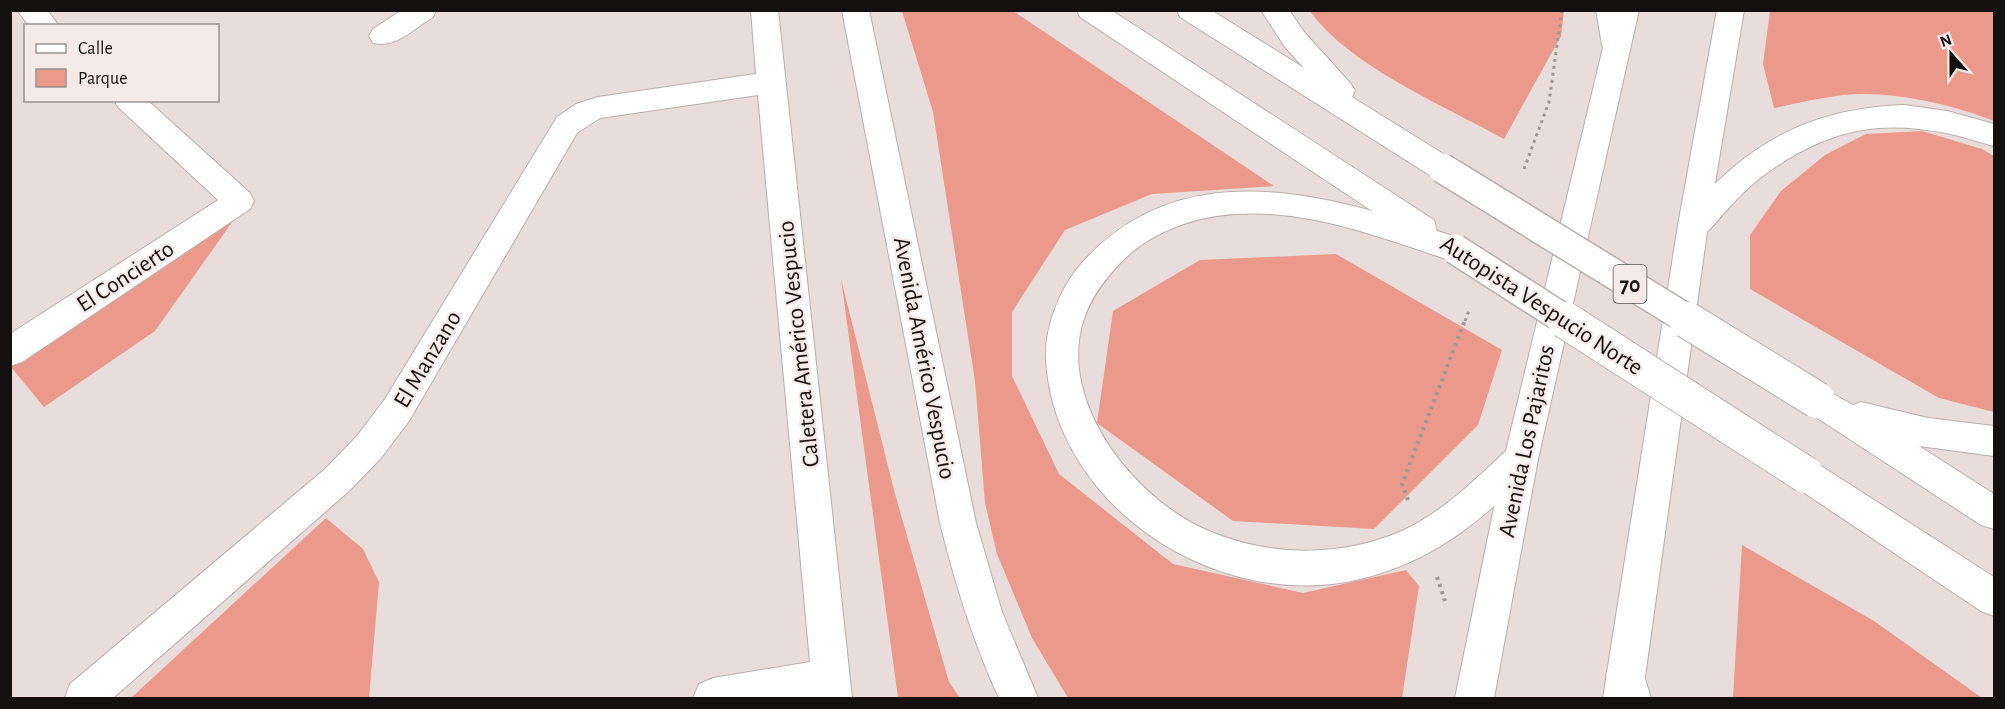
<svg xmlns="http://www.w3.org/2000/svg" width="2005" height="709" font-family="'Alegreya Sans',sans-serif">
	<rect width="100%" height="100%" fill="#e8dddb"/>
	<!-- green -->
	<g fill="#ea998b">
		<polygon points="902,11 1013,11 1274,186 1152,194 1065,230 1012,312 1012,376 1059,474 1173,564 1303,593 1406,570 1419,586 1402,698 1068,698 1032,638 997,554 985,503 975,381 933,112"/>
		<path d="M1310,11H1564L1561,36L1504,139C1445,106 1349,66 1310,11Z"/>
		<path d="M1770,11H1994V121C1952,104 1889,90 1843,95C1820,98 1797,103 1774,108L1763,64Z"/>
		<polygon points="1922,131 1982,149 1994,156 1994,412 1939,398 1750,289 1750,235 1781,191 1825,155 1866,134"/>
		<polygon points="240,211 155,331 44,407 11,367 10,362"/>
		<polygon points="1336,254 1502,350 1478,425 1374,529 1233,521 1097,423 1113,311 1200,260"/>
		<polygon points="841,279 895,494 949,682 960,698 898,698"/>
		<polygon points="326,518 363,549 379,582 369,698 131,698"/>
		<polygon points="1742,545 1874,621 1982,698 1733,698"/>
	</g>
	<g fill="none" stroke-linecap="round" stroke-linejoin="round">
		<!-- minor casing -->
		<g stroke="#b8aeac" stroke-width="2">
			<g id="minor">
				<polygon points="17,10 47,10 59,26 29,26"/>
				<path d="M402,10H436L433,17C415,28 395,49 373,43L369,36L373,29Z"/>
				<polygon points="751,10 778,10 852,698 693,698 699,684 713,678 810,662 758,95 600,118 577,133 409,421 381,458 349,491 113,698 65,698 70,684 325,469 357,436 385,399 557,117 576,104 598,97 756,74"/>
				<polygon points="114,100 147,100 250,193 254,201 250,209 22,362 10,366 10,334 218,200 118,107"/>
			</g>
		</g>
		<!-- major casing -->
		<g stroke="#b8aeac" stroke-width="2">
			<g id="major">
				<path d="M842,10H869L976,523L1002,612L1038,698H999C973,642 955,583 940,523Z"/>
				<polygon points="1612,10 1639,10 1538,459 1494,698 1455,698 1504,459"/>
				<polygon points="1717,10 1744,10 1708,225 1642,698 1603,698 1678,225"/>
			</g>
		</g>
		<!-- highway casing -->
		<g stroke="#b8aeac" stroke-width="2">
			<g id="highway">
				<path d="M1077,10H1111L1434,220L1437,231L1466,240L1471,249L1466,258L1455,262C1385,239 1310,209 1235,214C1189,217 1143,235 1113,271C1100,286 1090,300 1084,319C1055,403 1139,505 1214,533C1274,557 1344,557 1404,530C1444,511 1477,478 1509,448L1521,443L1533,448L1538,459L1533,470C1480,521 1435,561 1360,579C1221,613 1056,510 1046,361C1044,328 1060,288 1081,264C1159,175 1268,182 1372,211L1080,17Z"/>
				<polygon points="1177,10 1211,10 1304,68 1285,47 1261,10 1289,10 1305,33 1351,84 1355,91 1352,97 1453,160 1457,168 1453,176 1442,179 1431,176 1180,17"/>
				<polygon points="1596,10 1623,10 1630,45 1626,52 1616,55 1606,52 1602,45"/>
				<path d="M1904,105L1947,111L1994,124V146C1978,142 1962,136 1946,133C1880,120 1833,129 1777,166C1758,178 1741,194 1726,211C1719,218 1712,229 1704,234C1696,238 1690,236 1682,234L1678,225C1685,211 1697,201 1708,191C1764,133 1824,108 1904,105Z"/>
				<polygon points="1817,385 1853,405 1861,402 1928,418 1994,426 1994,456 1919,446 1994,494 1994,529 1981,525 1805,410 1800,400 1805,390"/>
				<polygon points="1806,459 1818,464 1994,577 1994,616 1981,611 1794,486 1788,475 1794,464"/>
				<polygon points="1625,655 1639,660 1651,698 1613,698 1606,674 1611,660"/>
			</g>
		</g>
		<!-- path-far1 -->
		<g stroke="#a09896" stroke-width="3" stroke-dasharray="3 4" stroke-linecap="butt">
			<polyline points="1524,169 1549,102 1562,10"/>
			<polyline points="1465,321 1470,308"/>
		</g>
		<!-- path -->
		<g stroke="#a09896" stroke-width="4" stroke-dasharray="3 4.5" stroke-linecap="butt">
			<polyline points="1408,500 1402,484 1465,320"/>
			<polyline points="1437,577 1445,601"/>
		</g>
		<!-- minor -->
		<use href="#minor" fill="#fff" fill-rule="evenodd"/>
		<!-- major -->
		<use href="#major" fill="#fff" fill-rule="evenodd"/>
		<!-- highway -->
		<use href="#highway" fill="#fff" fill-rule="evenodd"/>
		<!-- highway-bridge-far1 casing -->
		<g stroke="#b8aeac" stroke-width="32" stroke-linecap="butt">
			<g id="highway-bridge-far1">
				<polyline points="1442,168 1690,321"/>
				<polyline points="1455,249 1567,321"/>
			</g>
		</g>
		<!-- highway-bridge casing -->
		<g stroke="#b8aeac" stroke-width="38" stroke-linecap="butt">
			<g id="highway-bridge">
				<polyline points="1565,320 1806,475"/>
				<polyline points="1687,320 1817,400"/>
			</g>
		</g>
		<!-- highway-bridge-far1 -->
		<use href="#highway-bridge-far1" stroke="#fff" stroke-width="29"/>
		<!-- highway-bridge -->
		<use href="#highway-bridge" stroke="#fff" stroke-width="36"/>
	</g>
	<g text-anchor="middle" stroke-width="4.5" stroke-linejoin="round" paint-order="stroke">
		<!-- shield labels -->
		<rect fill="#f5eae8" stroke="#575150" stroke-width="1.5" x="1613.5" y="265" width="33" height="38" rx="4.5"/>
		<g font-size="22" font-weight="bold" fill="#13100f">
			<text x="1630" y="292">70</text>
		</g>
		<!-- street labels -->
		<g font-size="24" fill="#13100f" stroke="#f5eae8">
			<text transform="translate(125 276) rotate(-33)" y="8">El Concierto</text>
			<text transform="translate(1542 305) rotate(33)" y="8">Autopista Vespucio Norte</text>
			<text transform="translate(798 344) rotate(-96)" y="8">Caletera Américo Vespucio</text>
			<text transform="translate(925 358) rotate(79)" y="8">Avenida Américo Vespucio</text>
			<text transform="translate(427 359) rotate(-59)" y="8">El Manzano</text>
			<text transform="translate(1526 441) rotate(-78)" y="8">Avenida Los Pajaritos</text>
		</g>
	</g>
	<!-- border -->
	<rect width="2005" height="709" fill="none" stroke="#13100f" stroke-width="24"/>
	<!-- legend -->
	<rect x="24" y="24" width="195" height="78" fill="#f5eae8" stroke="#9b9391" stroke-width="1.5"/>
	<rect x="36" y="44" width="30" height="9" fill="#ffffff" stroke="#9b9391" stroke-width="1.5"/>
	<text x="78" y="54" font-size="18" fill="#13100f">Calle</text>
	<rect x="36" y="69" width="30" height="18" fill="#ea998b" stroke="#9b9391" stroke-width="1.5"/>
	<text x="78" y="84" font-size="18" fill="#13100f">Parque</text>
	<!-- north arrow -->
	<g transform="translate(1951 54) rotate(339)" stroke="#f5eae8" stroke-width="4.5" paint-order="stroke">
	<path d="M0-4.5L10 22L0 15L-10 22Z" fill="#13100f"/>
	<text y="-9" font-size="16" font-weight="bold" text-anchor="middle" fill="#13100f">N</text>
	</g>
</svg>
